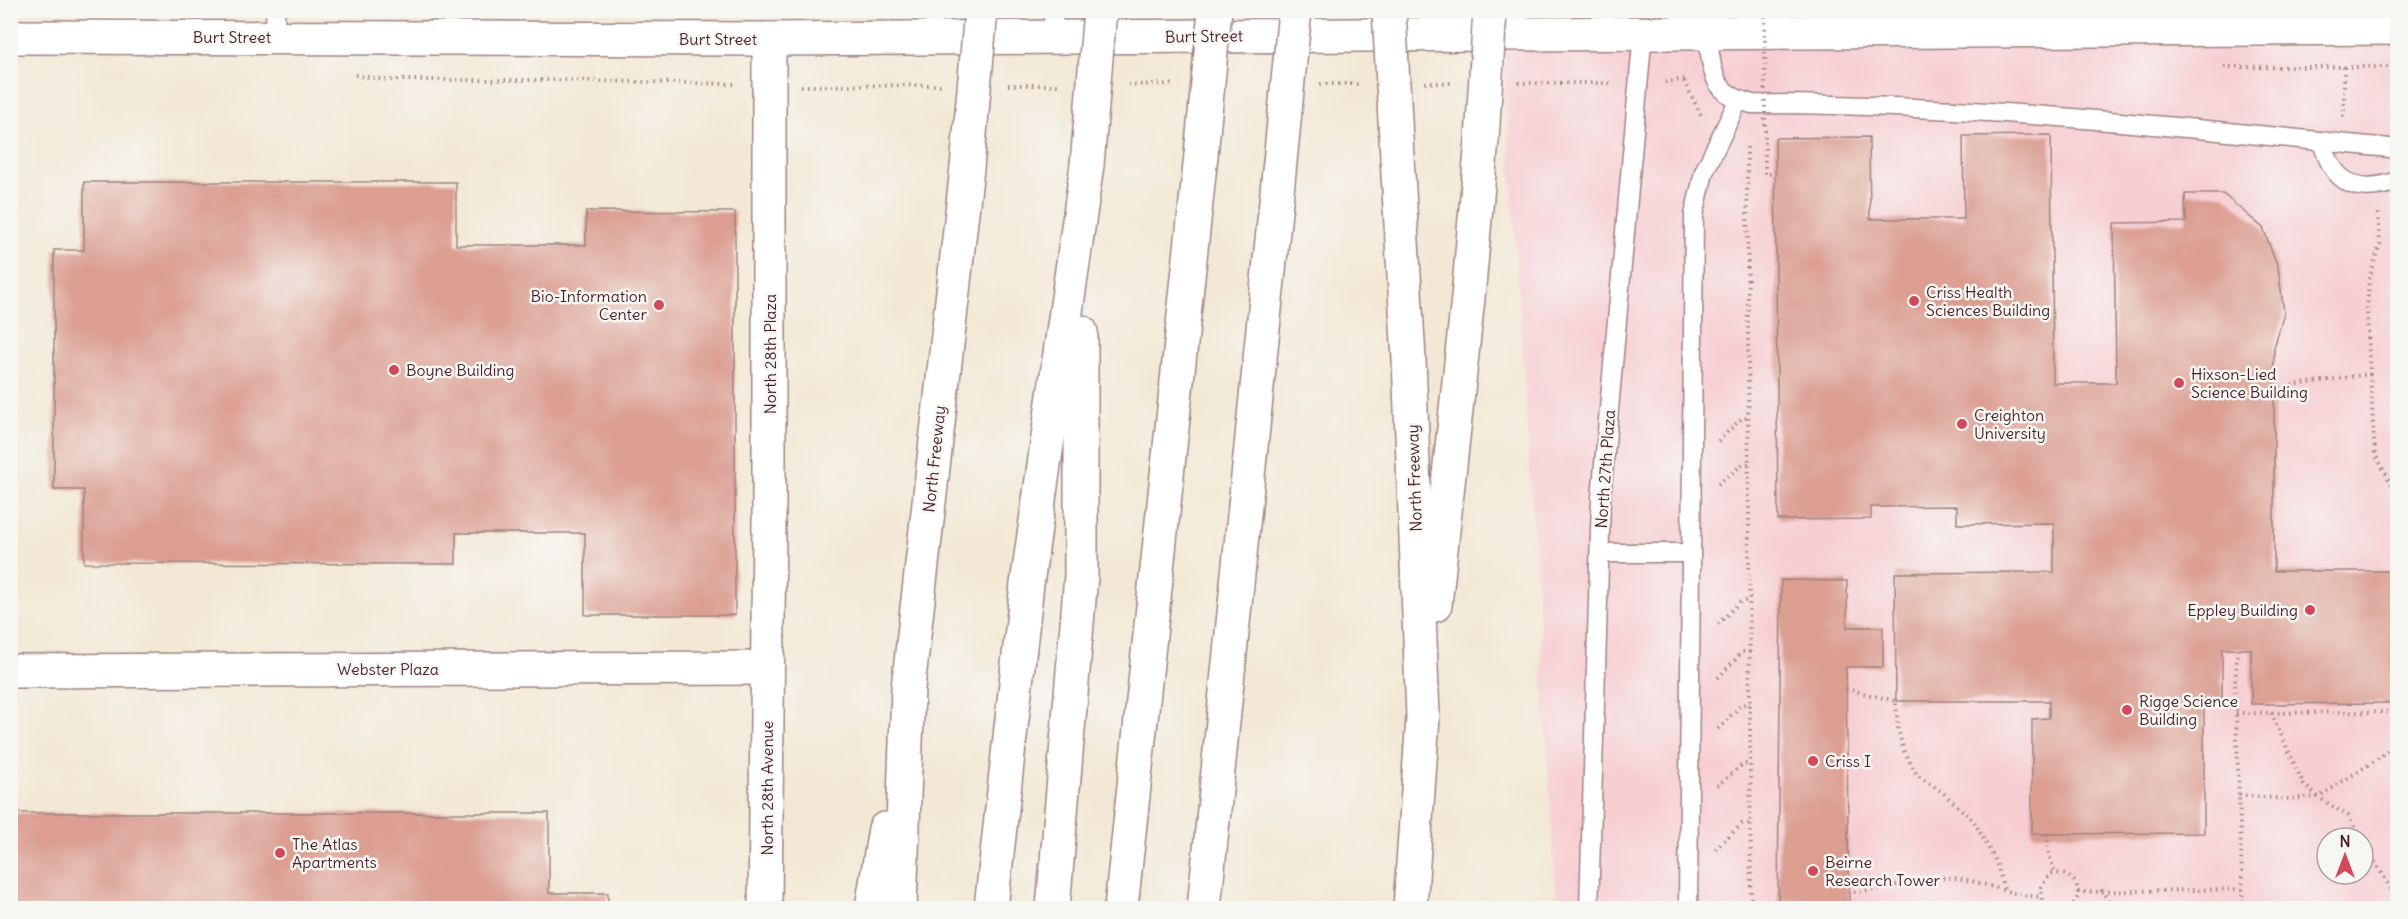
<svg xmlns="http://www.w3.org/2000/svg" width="2408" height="919" font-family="Delius,sans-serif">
	<rect width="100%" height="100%" fill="#f6f6f2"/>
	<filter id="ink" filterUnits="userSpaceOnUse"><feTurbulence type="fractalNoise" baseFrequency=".0167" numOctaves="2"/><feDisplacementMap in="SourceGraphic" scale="12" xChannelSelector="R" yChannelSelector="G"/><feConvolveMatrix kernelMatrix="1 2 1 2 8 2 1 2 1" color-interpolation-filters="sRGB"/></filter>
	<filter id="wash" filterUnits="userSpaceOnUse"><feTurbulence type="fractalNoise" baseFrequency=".008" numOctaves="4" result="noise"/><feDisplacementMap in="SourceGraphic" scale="24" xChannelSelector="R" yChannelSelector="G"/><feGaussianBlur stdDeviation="1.35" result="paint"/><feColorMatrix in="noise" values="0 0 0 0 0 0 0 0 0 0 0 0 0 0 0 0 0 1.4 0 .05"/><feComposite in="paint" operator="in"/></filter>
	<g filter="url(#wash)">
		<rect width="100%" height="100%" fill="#f3e8d6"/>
		<!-- built -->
		<path fill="#f7cfd3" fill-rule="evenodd" d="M1501,11H2397V908H1557ZM2327,838H2363V874H2327Z"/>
		<g id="blocks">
			<!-- building -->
			<g fill="#db9e91">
				<polygon points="2051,135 2053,383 2116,383 2114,223 2186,222 2185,194 2223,194 2263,228 2278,267 2284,313 2274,348 2274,571 2398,571 2398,703 2251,704 2251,649 2222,649 2222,699 2204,699 2204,833 2032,834 2032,719 2049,718 2049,701 1896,701 1895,573 2054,572 2054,523 1957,524 1957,506 1871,507 1871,519 1778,520 1775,138 1869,137 1870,219 1964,219 1963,136"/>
				<polygon points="84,182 456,182 456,245 586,245 586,211 735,212 735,615 585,615 585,533 456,533 456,564 84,563 84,490 54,490 54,250 84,250"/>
				<polygon points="1781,580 1847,581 1847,627 1883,627 1883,667 1846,667 1849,908 1778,908"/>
				<polygon points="10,813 549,813 549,893 608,893 608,908 10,908"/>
			</g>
		</g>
	</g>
	<g filter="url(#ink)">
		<use href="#blocks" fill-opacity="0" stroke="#9e8480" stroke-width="1.5"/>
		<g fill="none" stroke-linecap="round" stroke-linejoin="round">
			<!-- lane casing -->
			<g stroke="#9e8480" stroke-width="21">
				<g id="lane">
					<polyline points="275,10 276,36"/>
					<path d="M1707,32C1713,70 1709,93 1752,104C1968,104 2183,127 2398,149"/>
					<polyline points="1052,37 1054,10"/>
					<path d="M2322,141C2333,184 2356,195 2398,181"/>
					<polyline points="1600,553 1691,553"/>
					<polyline points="1589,908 1601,498 1643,32"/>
					<polyline points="1688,908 1694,215 1704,172 1738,101"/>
				</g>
			</g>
			<!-- street casing -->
			<g stroke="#9e8480" stroke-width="36">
				<g id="street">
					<polyline points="10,671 766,668"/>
					<polyline points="765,908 769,525 769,39"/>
				</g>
			</g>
			<!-- secondary casing -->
			<g stroke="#9e8480" stroke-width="36">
				<polyline id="secondary" points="10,37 769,39 2398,28"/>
			</g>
			<!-- highway casing -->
			<g stroke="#9e8480" stroke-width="36">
				<g id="highway">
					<polyline points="1397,157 1409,359 1423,717 1410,908"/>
					<polyline points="1435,605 1468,298 1482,140"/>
					<polyline points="872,908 885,829"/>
					<polyline points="900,908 908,688 967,168"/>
					<polyline points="991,908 1027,584 1087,165"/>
					<polyline points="1053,908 1081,576 1081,332"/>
					<polyline points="1121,908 1201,155"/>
					<polyline points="1204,908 1279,172"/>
				</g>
			</g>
			<!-- path -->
			<g stroke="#9e8480" stroke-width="4" stroke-dasharray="1.5 4.5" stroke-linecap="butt">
				<polyline points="2224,67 2398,67"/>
				<polyline points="2344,67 2344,118"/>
				<polyline points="355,75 387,80 551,80 734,84"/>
				<polyline points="1684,81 1701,115"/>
				<polyline points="1665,82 1687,79"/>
				<polyline points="1425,83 1451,83"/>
				<polyline points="1518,83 1613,83"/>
				<polyline points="1320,84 1358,84"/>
				<polyline points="1008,85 1061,85"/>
				<polyline points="1128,85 1175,84"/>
				<polyline points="801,86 941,85"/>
				<polyline points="1747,147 1751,908"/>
				<polyline points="2370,374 2375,454 2398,496"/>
				<polyline points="2274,388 2370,374 2367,313 2369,279 2380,244 2378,213"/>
				<polyline points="1718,441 1742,418 1749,418"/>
				<polyline points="1718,484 1743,464 1749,464"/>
				<polyline points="1718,624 1741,601 1749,601"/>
				<polyline points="2238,649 2235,682 2243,908"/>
				<polyline points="1718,678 1742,652 1750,652"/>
				<polyline points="1846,689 1896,701 1898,730 1904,751 1917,775 1942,792 1974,821 1996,862 2004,889"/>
				<polyline points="2236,713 2398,712"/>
				<polyline points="2271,713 2304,785 2318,797 2376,760 2398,742"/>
				<polyline points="1718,729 1742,704 1750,704"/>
				<polyline points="1717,786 1743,764 1750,764"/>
				<polyline points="2239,795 2286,799 2318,797 2348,816 2361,838"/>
				<polyline points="2047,834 2049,855 2055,873"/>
				<polyline points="2363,841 2398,901"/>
				<polyline points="1715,849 1742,824 1750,824"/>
				<polyline points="2101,890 2114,908"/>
				<path d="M1854,892C1886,889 1919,877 1951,878C1982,879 2011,898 2041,896"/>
				<polyline points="2078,892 2242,889"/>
				<path d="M2050,908L2042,901L2041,887L2050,874C2073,869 2089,893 2069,908"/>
			</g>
			<!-- lane -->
			<use href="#lane" stroke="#fff" stroke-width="18"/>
			<!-- street -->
			<use href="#street" stroke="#fff" stroke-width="33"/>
			<!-- secondary -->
			<use href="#secondary" stroke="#fff" stroke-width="33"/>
			<!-- highway -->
			<use href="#highway" stroke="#fff" stroke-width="33"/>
			<!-- highway-bridge casing -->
			<g stroke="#9e8480" stroke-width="36" stroke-linecap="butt">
				<g id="highway-bridge">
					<polyline points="1389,10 1397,157"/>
					<polyline points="1482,140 1490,10"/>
					<polyline points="1201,155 1215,10"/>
					<polyline points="1087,165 1100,10"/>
					<polyline points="967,168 981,10"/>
					<polyline points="1279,172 1295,10"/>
				</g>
			</g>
			<!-- path-bridge -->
			<polyline stroke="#9e8480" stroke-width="4" stroke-dasharray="1.5 4.5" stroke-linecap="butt" points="1765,10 1765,174 1775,174"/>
			<!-- highway-bridge -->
			<use href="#highway-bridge" stroke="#fff" stroke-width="33"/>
		</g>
	</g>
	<!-- markers -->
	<g fill="#d1495b" stroke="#f6f6f2" stroke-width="2">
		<circle cx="1914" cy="301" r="6"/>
		<circle cx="659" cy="305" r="6"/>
		<circle cx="394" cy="370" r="6"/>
		<circle cx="2179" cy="383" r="6"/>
		<circle cx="1962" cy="424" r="6"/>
		<circle cx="2310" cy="610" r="6"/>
		<circle cx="2127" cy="710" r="6"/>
		<circle cx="1813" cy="761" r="6"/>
		<circle cx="280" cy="853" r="6"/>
		<circle cx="1813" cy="871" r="6"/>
	</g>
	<g text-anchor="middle" stroke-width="5" stroke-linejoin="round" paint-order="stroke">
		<!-- street labels -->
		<g font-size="16" fill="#4a1f2b" stroke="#f6f6f2">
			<text transform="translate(1204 36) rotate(-1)" y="6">Burt Street</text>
			<text x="232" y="43">Burt Street</text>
			<text x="718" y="45">Burt Street</text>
			<text transform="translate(770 354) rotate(-90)" y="6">North 28th Plaza</text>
			<text transform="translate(934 459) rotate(-84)" y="6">North Freeway</text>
			<text transform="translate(1605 469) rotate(-86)" y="6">North 27th Plaza</text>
			<text transform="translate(1414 478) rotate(-92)" y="6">North Freeway</text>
			<text x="388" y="675">Webster Plaza</text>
			<text transform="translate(767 788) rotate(-90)" y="6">North 28th Avenue</text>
		</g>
		<!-- poi labels -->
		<g font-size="16" fill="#4a1f2b" stroke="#f6f6f2" text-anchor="start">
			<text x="1926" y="298">Criss Health<tspan x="1926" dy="18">Sciences Building</tspan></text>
			<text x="647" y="302" text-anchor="end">Bio-Information<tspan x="647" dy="18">Center</tspan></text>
			<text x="406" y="376">Boyne Building</text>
			<text x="2191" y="380">Hixson-Lied<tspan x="2191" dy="18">Science Building</tspan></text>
			<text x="1974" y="421">Creighton<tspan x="1974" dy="18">University</tspan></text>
			<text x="2298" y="616" text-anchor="end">Eppley Building</text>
			<text x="2139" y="707">Rigge Science<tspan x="2139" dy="18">Building</tspan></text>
			<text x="1825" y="767">Criss I</text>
			<text x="292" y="850">The Atlas<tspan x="292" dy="18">Apartments</tspan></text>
			<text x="1825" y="868">Beirne<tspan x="1825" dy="18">Research Tower</tspan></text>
		</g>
	</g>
	<!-- margin -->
	<rect width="2408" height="919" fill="none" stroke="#f6f6f2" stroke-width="36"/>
	<!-- north arrow -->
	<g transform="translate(2345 856)"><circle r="28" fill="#f6f6f2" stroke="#b1a0a2" stroke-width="1.5"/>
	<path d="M0-4.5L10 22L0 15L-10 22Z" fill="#d1495b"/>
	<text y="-9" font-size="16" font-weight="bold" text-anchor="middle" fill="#4a1f2b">N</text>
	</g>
</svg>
